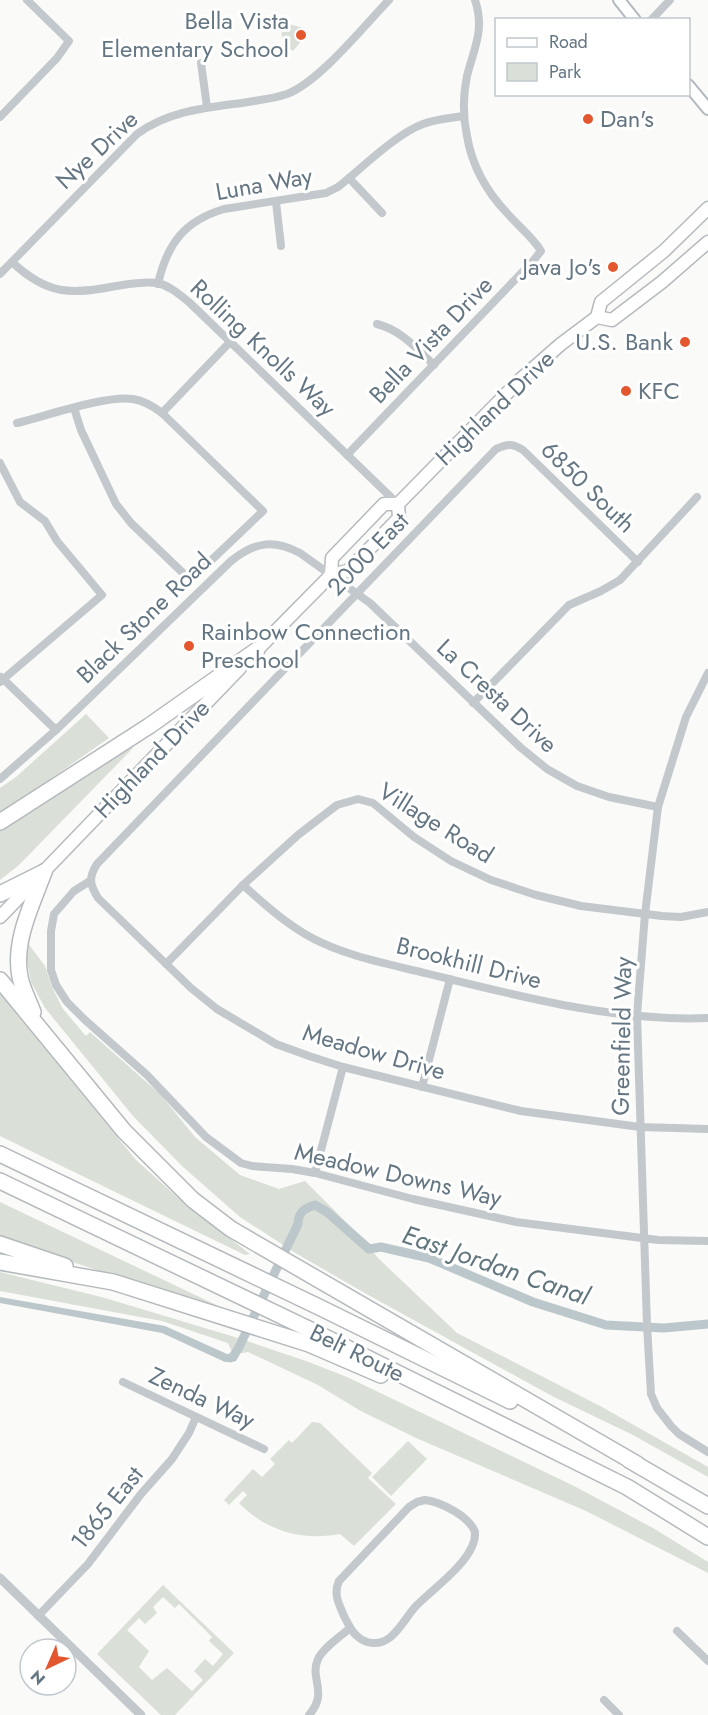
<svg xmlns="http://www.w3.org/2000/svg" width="708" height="1715" font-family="Jost,sans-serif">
	<rect width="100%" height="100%" fill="#fafaf8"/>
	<!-- green -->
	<g fill="#dadfd7" fill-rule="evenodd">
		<path d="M284,23L300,27L307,34L293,51C280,43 280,36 284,23Z"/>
		<polygon points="86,714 109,738 0,814 0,788 16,777"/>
		<polygon points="132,746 133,748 19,865 0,880 0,829 102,763"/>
		<polygon points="27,942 45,966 52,987 63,1009 86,1036 90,1032 161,1095 195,1137 240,1175 279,1189 305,1181 356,1232 379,1259 457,1333 602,1407 708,1467 708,1477 633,1435 552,1396 370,1296 297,1254 240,1217 182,1166 133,1116 45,1008 31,982 26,955"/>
		<polygon points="0,994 136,1160 185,1204 250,1254 245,1255 0,1136"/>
		<polygon points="0,1202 231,1312 190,1301 0,1238"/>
		<polygon points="0,1272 105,1298 238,1338 232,1352 228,1343 162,1321 0,1291"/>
		<polygon points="244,1340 306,1361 347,1377 572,1485 653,1528 708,1562 708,1573 586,1511 416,1438 359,1410 318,1385 248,1352 237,1354"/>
		<path d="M312,1422L320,1423L372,1473L368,1478L396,1504L354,1546L340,1534C302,1541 266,1531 239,1503L247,1495L243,1491L229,1505L224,1500L253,1469L262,1477L275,1464L270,1459L289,1440L292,1443Z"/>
		<polygon points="408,1441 427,1459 391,1496 372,1477"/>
		<path d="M163,1585L234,1653L175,1715H161L97,1654ZM163,1597L175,1608L179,1604L212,1637L209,1641L223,1654L213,1666L205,1659L194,1671L203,1680L192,1691L167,1668L152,1680L139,1667L149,1651L127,1630L139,1618L145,1624L157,1613L153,1607Z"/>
	</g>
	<!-- water -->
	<polygon fill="#bbc7cb" points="0,1297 165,1326 227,1354 232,1354 234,1349 240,1353 236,1361 225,1362 162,1333 0,1303"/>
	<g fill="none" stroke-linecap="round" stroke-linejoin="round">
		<!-- canal -->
		<path stroke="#bbc7cb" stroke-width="9" d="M230,1358L233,1357L239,1347L298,1224C298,1212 305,1208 315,1205L327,1212L369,1249L381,1247L429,1258L533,1302L606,1325L664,1328L708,1324"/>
		<!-- secondary casing -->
		<g stroke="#b3babf" stroke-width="14">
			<g id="secondary">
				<polyline points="619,0 635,20"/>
				<polyline points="688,85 708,109"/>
			</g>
		</g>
		<!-- primary casing -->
		<g stroke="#b5babe" stroke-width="15">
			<g id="primary">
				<polyline points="597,317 612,320 662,282 708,242"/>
				<polyline points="331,575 332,558 384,504 398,504 521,379 561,344 597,317 601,302 664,251 708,208"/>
				<polyline points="252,655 331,575 348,571 399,518 398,504"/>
				<polyline points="0,917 240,668"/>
			</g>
		</g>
		<!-- motorway casing -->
		<g stroke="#b4b9bd" stroke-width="18">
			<g id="motorway">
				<polyline points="0,822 149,726 257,650"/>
				<polyline points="0,894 44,872"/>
				<polyline points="0,980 124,1131 193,1200 231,1229 637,1464"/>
				<path d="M33,1012C29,1001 22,988 20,977C13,941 32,905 44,872"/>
				<polyline points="0,1154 321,1308 510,1401"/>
				<polyline points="0,1181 317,1333 627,1487 708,1537"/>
				<polyline points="0,1244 65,1266"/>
				<polyline points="0,1262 113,1282 309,1344 381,1375"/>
				<polyline points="629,1460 708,1506"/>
			</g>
		</g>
		<!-- minor -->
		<g stroke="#c3c8cc" stroke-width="8">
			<polyline points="651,20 670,0"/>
			<polyline points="201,63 207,107"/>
			<polyline points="0,117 57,58 69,41 27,0"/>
			<polyline points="349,178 382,213"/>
			<polyline points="276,202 281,246"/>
			<path d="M12,262C47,295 71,295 116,286C129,284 144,281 158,283C170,286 180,295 190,303L398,504"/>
			<path d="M0,274L137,134C169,111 204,108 242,103C257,100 273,99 287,94C319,82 364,26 389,0"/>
			<path d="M158,284C167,244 184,221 224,209L326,193L338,187C362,168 396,134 423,124C436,119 451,118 464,116"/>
			<path d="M377,324C401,330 416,348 434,365"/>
			<polyline points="162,413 230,342"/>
			<path d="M17,423C46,416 106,395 133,399C145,401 153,406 162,413L263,511L200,571L190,576L184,574L131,523L116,504L81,430L74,408"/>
			<path d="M347,455L533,261L541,251C532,236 518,226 507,213C487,192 472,166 467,136C463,117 463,95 467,76C474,48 485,30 475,0"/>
			<polyline points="0,463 20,502 45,521 57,541 102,595 0,682"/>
			<path d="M638,562L523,450C512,443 507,444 496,449L97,864C88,878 90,885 98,898L191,988L217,1009L276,1044L309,1056L343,1067L521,1111L640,1127L708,1129"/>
			<polyline points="708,673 686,717 658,807 645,914 637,1015 647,1325 651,1394 657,1408 671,1426 679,1434 708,1452"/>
			<polyline points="1,677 56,730"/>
			<polyline points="473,703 569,605 601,591 620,580 697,497"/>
			<path d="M0,779L56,730L231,561C255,542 273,539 300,553L370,603L520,747L547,769L577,786L609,797L658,807"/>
			<polyline points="90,881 74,891 54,914 51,931 51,970 56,985 67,1002 84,1019 147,1075 206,1137 241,1163 252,1166 292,1169 315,1173 413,1199 516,1222 658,1240 708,1241"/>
			<path d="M243,885C264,904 286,924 312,938C348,957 390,964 429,974C519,996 615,1022 708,1018"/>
			<polyline points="166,964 243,885 298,835 337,805 358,799 373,803 414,837 451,861 491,880 536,895 581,906 662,916 681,917 708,912"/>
			<polyline points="422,1087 450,979"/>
			<polyline points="315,1173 343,1067"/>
			<polyline points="123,1382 264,1449"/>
			<path d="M425,1500C441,1502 469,1516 475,1532C477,1559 432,1589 416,1606C402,1621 392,1649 367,1642C354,1637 350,1628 344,1616C339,1604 333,1594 339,1581L409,1507L417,1502Z"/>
			<polyline points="38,1616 88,1564 141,1494 172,1459 189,1433 196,1417"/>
			<polyline points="677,1631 708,1661"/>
			<polyline points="604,1700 619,1715"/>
			<path d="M309,1715C329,1692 309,1679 318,1659C324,1647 340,1637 350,1628"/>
		</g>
		<!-- tertiary -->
		<polyline stroke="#c3c8cc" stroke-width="9" points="0,1578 141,1715"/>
		<!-- secondary -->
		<use href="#secondary" stroke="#fff" stroke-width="10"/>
		<!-- primary -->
		<use href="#primary" stroke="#fff" stroke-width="12"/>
		<!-- motorway -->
		<use href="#motorway" stroke="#fff" stroke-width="15"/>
	</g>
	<!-- markers -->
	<g fill="#e4572e" stroke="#fff" stroke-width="2">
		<circle cx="301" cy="35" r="6"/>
		<circle cx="588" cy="119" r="6"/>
		<circle cx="613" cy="267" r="6"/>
		<circle cx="685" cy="342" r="6"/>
		<circle cx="626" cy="391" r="6"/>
		<circle cx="189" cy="646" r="6"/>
	</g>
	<g text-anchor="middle" stroke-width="6" stroke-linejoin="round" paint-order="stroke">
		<!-- poi labels -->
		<g font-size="24" fill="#657683" stroke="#fff" text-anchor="end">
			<text x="289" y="29">Bella Vista<tspan x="289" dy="28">Elementary School</tspan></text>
			<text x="600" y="127" text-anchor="start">Dan's</text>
			<text x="601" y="275">Java Jo's</text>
			<text x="673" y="350">U.S. Bank</text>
			<text x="638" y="399" text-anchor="start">KFC</text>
			<text x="201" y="640" text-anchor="start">Rainbow Connection<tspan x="201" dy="28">Preschool</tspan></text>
		</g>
		<!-- street labels -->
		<g font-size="24" fill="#657683" stroke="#fff">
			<text transform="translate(97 150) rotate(-43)" y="8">Nye Drive</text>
			<text transform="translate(264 184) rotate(-10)" y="8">Luna Way</text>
			<text transform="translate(431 340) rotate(-46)" y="8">Bella Vista Drive</text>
			<text transform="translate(263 348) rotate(43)" y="8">Rolling Knolls Way</text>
			<text transform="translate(495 408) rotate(-44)" y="8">Highland Drive</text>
			<text transform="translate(588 487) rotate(44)" y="8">6850 South</text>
			<text transform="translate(368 554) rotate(-46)" y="8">2000 East</text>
			<text transform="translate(144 618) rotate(-44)" y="8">Black Stone Road</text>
			<text transform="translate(497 696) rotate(43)" y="8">La Cresta Drive</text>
			<text transform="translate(152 759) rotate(-46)" y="8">Highland Drive</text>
			<text transform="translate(436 823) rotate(32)" y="8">Village Road</text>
			<text transform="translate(469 963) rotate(14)" y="8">Brookhill Drive</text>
			<text transform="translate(622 1036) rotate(-89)" y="8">Greenfield Way</text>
			<text transform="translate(374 1052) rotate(16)" y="8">Meadow Drive</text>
			<text transform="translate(398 1175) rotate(13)" y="8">Meadow Downs Way</text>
			<text transform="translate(357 1353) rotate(26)" y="8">Belt Route</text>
			<text transform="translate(202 1398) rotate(25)" y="8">Zenda Way</text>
			<text transform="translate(107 1508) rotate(-51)" y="8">1865 East</text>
		</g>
		<!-- water labels -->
		<g font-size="26" font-style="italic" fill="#60757c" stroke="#fff">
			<text transform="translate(496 1265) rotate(19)" y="9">East Jordan Canal</text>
		</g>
	</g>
	<!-- legend -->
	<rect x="495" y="18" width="195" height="78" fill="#ffffff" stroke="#c1c8cd" stroke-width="1.5"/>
	<rect x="507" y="38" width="30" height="9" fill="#ffffff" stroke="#c1c8cd" stroke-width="1.5"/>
	<text x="549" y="48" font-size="18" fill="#657683">Road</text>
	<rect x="507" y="63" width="30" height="18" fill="#dadfd7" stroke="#c1c8cd" stroke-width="1.5"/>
	<text x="549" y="78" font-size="18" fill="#657683">Park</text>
	<!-- north arrow -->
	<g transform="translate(48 1667) rotate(224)"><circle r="28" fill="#ffffff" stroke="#c1c8cd" stroke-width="1.5"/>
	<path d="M0-4.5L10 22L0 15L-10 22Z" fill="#e4572e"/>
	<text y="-9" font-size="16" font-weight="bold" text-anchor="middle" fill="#657683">N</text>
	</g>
</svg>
